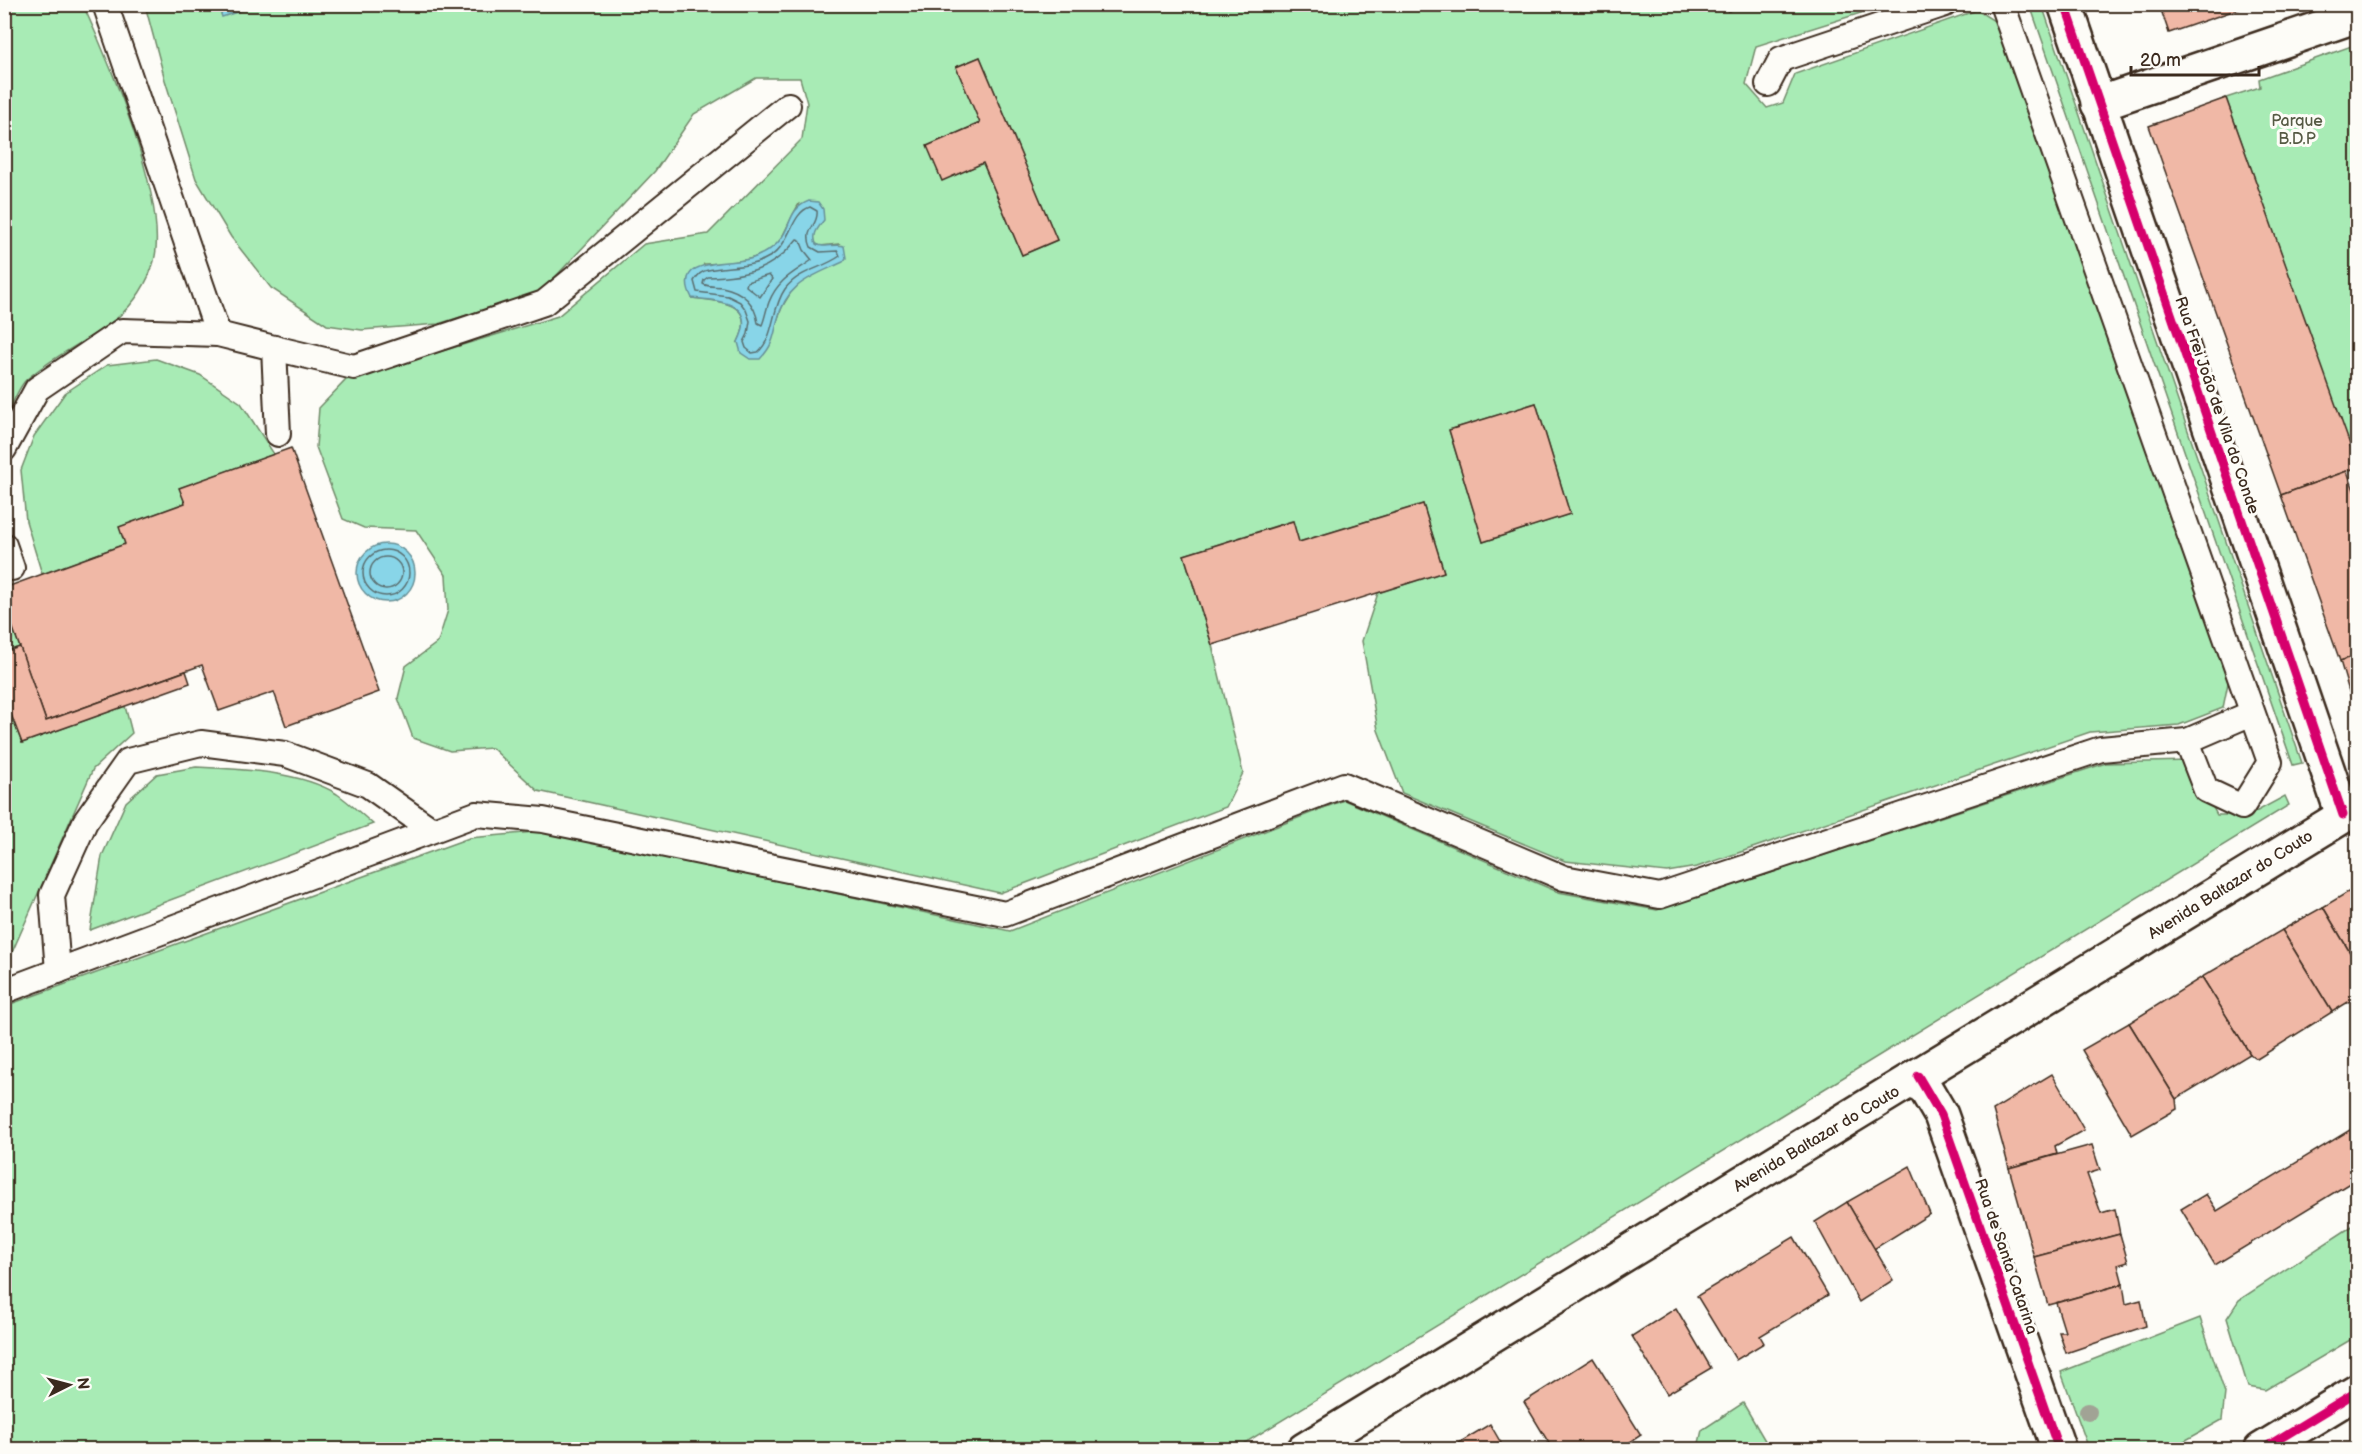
<svg xmlns="http://www.w3.org/2000/svg" width="2362" height="1454" font-family="'Balsamiq Sans',sans-serif">
	<rect width="100%" height="100%" fill="#fdfcf7"/>
	<filter id="ink" filterUnits="userSpaceOnUse"><feTurbulence type="fractalNoise" baseFrequency=".0167" numOctaves="2"/><feDisplacementMap in="SourceGraphic" scale="12" xChannelSelector="R" yChannelSelector="G"/><feConvolveMatrix kernelMatrix="1 2 1 2 8 2 1 2 1" color-interpolation-filters="sRGB"/></filter>
	<g filter="url(#ink)">
		<!-- green -->
		<g fill="#a8ebb5" stroke="#728a6a" stroke-width="1.5" fill-rule="evenodd">
			<path d="M5,4L83,5C109,61 169,202 154,261C148,283 134,304 117,318C90,340 52,356 26,380C17,389 11,408 5,420Z"/>
			<path d="M258,4H1726L1729,11L1748,4L1886,5L1756,46L1746,84L1767,108L1783,103L1795,74L1977,10L1999,24L2229,678L2223,708L2179,725L2090,732L1697,867L1667,872L1565,861L1402,793L1378,730L1362,641L1378,593L1444,572L1423,504L1299,542L1292,521L1184,555L1212,645L1243,773L1226,807L1000,893L538,791L492,748L450,751L413,738L398,698L406,666L438,642L448,610L446,575L416,530L364,528L343,519L316,447L319,408L346,380L558,316L644,244L708,234L802,139L807,103L800,78H756L694,114L655,171L541,292L438,324L362,330L327,325L271,288L231,237L196,179L165,80L145,5H218L222,16ZM980,57L1057,240L1022,255L983,163L942,180L928,146L980,123L956,67ZM799,204L815,232L814,238L816,244L820,246L839,244L816,274L802,281L791,292L782,307L777,321L738,342C758,302 720,302 692,298L704,264C729,263 768,262 782,237C788,226 792,215 799,204ZM1536,403L1570,514L1483,542L1449,430Z"/>
			<polygon points="2030,5 2042,5 2302,763 2293,765"/>
			<polygon points="2357,44 2357,467 2226,98 2260,87 2259,79"/>
			<polygon points="156,359 200,375 241,403 274,454 180,488 185,503 120,527 125,544 42,574 26,521 21,470 34,436 65,393 107,365"/>
			<polygon points="4,603 20,647 5,652 4,652"/>
			<polygon points="4,696 22,743 125,706 132,733 93,769 10,957 5,960"/>
			<polygon points="2188,761 2217,815 2250,815 2285,796 2289,805 1235,1449 5,1450 5,1006 469,838 546,831 1010,931 1344,800 1558,892 1657,910 2106,763"/>
			<path d="M196,767C238,769 300,771 337,794C349,802 361,814 373,824L90,930L102,856L126,802L157,774Z"/>
			<polygon points="2357,1223 2357,1336 2265,1390 2248,1387 2227,1318 2239,1300"/>
			<polygon points="2200,1318 2225,1393 2222,1420 2170,1449 2089,1449 2061,1372"/>
			<polygon points="1743,1403 1770,1449 1703,1449 1699,1443 1702,1430"/>
		</g>
		<!-- water -->
		<g fill="#88d5e8" stroke="#699197" stroke-width="1.5">
			<polygon points="218,4 258,4 258,5 222,17"/>
			<path d="M809,201L818,202L823,209L824,220C818,228 812,234 816,244C825,249 835,243 844,246L846,258L843,262C811,277 786,283 777,322C774,337 772,347 760,359H750L741,353L738,342C758,302 720,301 692,298C670,255 732,266 753,258C763,254 774,248 780,240C792,225 788,209 809,201Z"/>
			<circle cx="386" cy="573" r="29"/>
		</g>
		<g fill="none" stroke-linecap="round" stroke-linejoin="round">
			<!-- shore -->
			<g stroke="#5a6e6f" stroke-width="1.5">
				<path d="M810,207L817,211C819,226 803,228 811,247L820,252L838,251L840,256C822,269 799,270 785,289C771,309 775,337 758,352L752,353L746,348L744,342L748,334L750,321L746,310L740,302L728,296L697,292L694,281C697,276 701,271 708,270C730,265 750,269 771,256C791,243 791,213 810,207Z"/>
				<path d="M797,239L800,240L804,250L812,260C794,273 778,279 769,302C766,310 765,318 762,325L758,323C755,303 742,291 722,287C715,286 708,287 703,284L704,280L708,277C748,276 773,270 797,239Z"/>
				<polygon points="769,275 772,279 760,297 746,286 747,282"/>
				<circle cx="386" cy="573" r="23"/>
				<circle cx="386" cy="573" r="16"/>
			</g>
		</g>
		<!-- building -->
		<g fill="#f0b8a6" stroke="#3b2a1e" stroke-width="1.5">
			<polygon points="1726,4 1748,4 1728,11"/>
			<polygon points="2159,4 2253,4 2169,33"/>
			<polygon points="980,57 1057,240 1022,255 983,163 942,181 927,146 980,123 956,67"/>
			<polygon points="2226,98 2358,467 2281,495 2149,126"/>
			<polygon points="1536,403 1570,514 1483,542 1449,430"/>
			<polygon points="291,448 379,692 286,726 274,692 219,711 202,665 46,721 4,603 4,588 125,544 119,527 185,503 179,488"/>
			<polygon points="2347,471 2358,501 2358,655 2340,661 2281,495"/>
			<polygon points="1423,504 1444,572 1212,645 1184,555 1293,521 1299,542"/>
			<polygon points="20,647 46,721 186,671 190,683 22,743 4,696 4,652"/>
			<polygon points="2358,655 2358,722 2340,661"/>
			<polygon points="2358,886 2358,966 2323,907"/>
			<polygon points="2323,907 2358,966 2358,996 2332,1012 2282,930"/>
			<polygon points="2282,930 2332,1012 2257,1059 2250,1054 2202,977"/>
			<polygon points="2202,977 2250,1054 2176,1099 2129,1023"/>
			<polygon points="2129,1023 2176,1099 2177,1109 2132,1135 2082,1050"/>
			<polygon points="2052,1074 2084,1130 2055,1146 2057,1154 2009,1168 1993,1110"/>
			<polygon points="2358,1125 2358,1178 2215,1265 2181,1209 2206,1194 2217,1211"/>
			<polygon points="2092,1145 2100,1170 2087,1174 2101,1213 2115,1209 2120,1234 2034,1257 2009,1168"/>
			<polygon points="1910,1166 1930,1214 1874,1249 1847,1202"/>
			<polygon points="1847,1202 1893,1280 1859,1302 1815,1222"/>
			<polygon points="2120,1234 2128,1262 2118,1265 2123,1284 2048,1305 2034,1257"/>
			<polygon points="1794,1237 1828,1295 1760,1336 1764,1343 1736,1360 1697,1296"/>
			<polygon points="2123,1284 2126,1304 2141,1300 2146,1326 2066,1353 2059,1332 2065,1332 2056,1303"/>
			<polygon points="1676,1308 1711,1368 1667,1394 1632,1336"/>
			<polygon points="1593,1358 1641,1435 1618,1450 1593,1450 1590,1445 1583,1450 1553,1450 1524,1402"/>
			<polygon points="1490,1424 1505,1450 1447,1450"/>
		</g>
		<g fill="none" stroke-linecap="round" stroke-linejoin="round">
			<!-- lane casing -->
			<g stroke="#3b2a1e" stroke-width="28">
				<g id="lane">
					<polyline points="105,4 218,334"/>
					<polyline points="2002,4 2270,762 2242,807 2206,790 2187,741 2252,713"/>
					<polyline points="1768,84 1781,59 1945,4"/>
					<polyline points="274,348 354,367 544,303 788,105"/>
					<polyline points="4,449 37,389 122,331 218,334 274,348 278,434"/>
					<polyline points="4,545 12,568"/>
					<polyline points="58,971 52,895 85,822 128,761 201,743 285,754 368,785 432,830"/>
					<polyline points="4,991 476,814 543,820 1005,914 1344,785 1564,878 1660,896 2101,749 2187,741"/>
				</g>
			</g>
			<!-- street casing -->
			<g stroke="#3b2a1e" stroke-width="38">
				<g id="street">
					<polyline points="2065,4 2343,815"/>
					<polyline points="2098,104 2358,15"/>
					<polyline points="1918,1076 1941,1115 2059,1450"/>
					<polyline points="2261,1450 2358,1391"/>
				</g>
			</g>
			<!-- secondary casing -->
			<g stroke="#3b2a1e" stroke-width="38">
				<polyline id="secondary" points="1304,1450 2358,807"/>
			</g>
			<!-- lane -->
			<use href="#lane" stroke="#fdfcf7" stroke-width="24"/>
			<!-- street -->
			<use href="#street" stroke="#fdfcf7" stroke-width="33"/>
			<!-- secondary -->
			<use href="#secondary" stroke="#fdfcf7" stroke-width="33"/>
			<!-- cycleway casing -->
			<g stroke="#fdfcf7" stroke-width="13">
				<g id="cycleway">
					<polyline points="2065,4 2343,815"/>
					<polyline points="1918,1076 1941,1115 2059,1450"/>
					<polyline points="2261,1450 2358,1391"/>
				</g>
			</g>
			<!-- cycleway -->
			<use href="#cycleway" stroke="#d6006c" stroke-width="9"/>
		</g>
		<!-- trees -->
		<circle fill="#a1a395" cx="2088" cy="1412" r="9"/>
	</g>
	<g text-anchor="middle" stroke-width="6" stroke-linejoin="round" paint-order="stroke">
		<!-- park labels -->
		<g font-size="16" fill="#565a44" stroke="#fdfcf7">
			<text x="2297" y="126">Parque<tspan x="2297" dy="18">B.D.P</tspan></text>
		</g>
		<!-- street labels -->
		<g font-size="16" fill="#3b2a1e" stroke="#fdfcf7">
			<text transform="translate(2218 405) rotate(71)" y="6">Rua Frei João de Vila do Conde</text>
			<text transform="translate(2230 884) rotate(-32)" y="6">Avenida Baltazar do Couto</text>
			<text transform="translate(1816 1138) rotate(-31)" y="6">Avenida Baltazar do Couto</text>
			<text transform="translate(2007 1256) rotate(71)" y="6">Rua de Santa Catarina</text>
		</g>
	</g>
	<!-- margin -->
	<rect width="2362" height="1454" fill="none" stroke="#fdfcf7" stroke-width="24"/>
	<rect x="12" y="12" width="2338" height="1430" fill="none" stroke="#3b2a1e" stroke-width="2" filter="url(#ink)"/>
	<!-- north arrow -->
	<g transform="translate(69 1385) rotate(84)" stroke="#fdfcf7" stroke-width="4.5" paint-order="stroke">
	<path d="M0-4.5L10 22L0 15L-10 22Z" fill="#3b2a1e"/>
	<text y="-9" font-size="16" font-weight="bold" text-anchor="middle" fill="#3b2a1e">N</text>
	</g>
	<!-- scale -->
	<path d="M2131 66v9h128v-9" fill="none" stroke="#3b2a1e" stroke-width="3"/>
	<text x="2140" y="66" font-size="18" fill="#3b2a1e" stroke="#fdfcf7" stroke-width="4.5" paint-order="stroke">20 m</text>
</svg>
